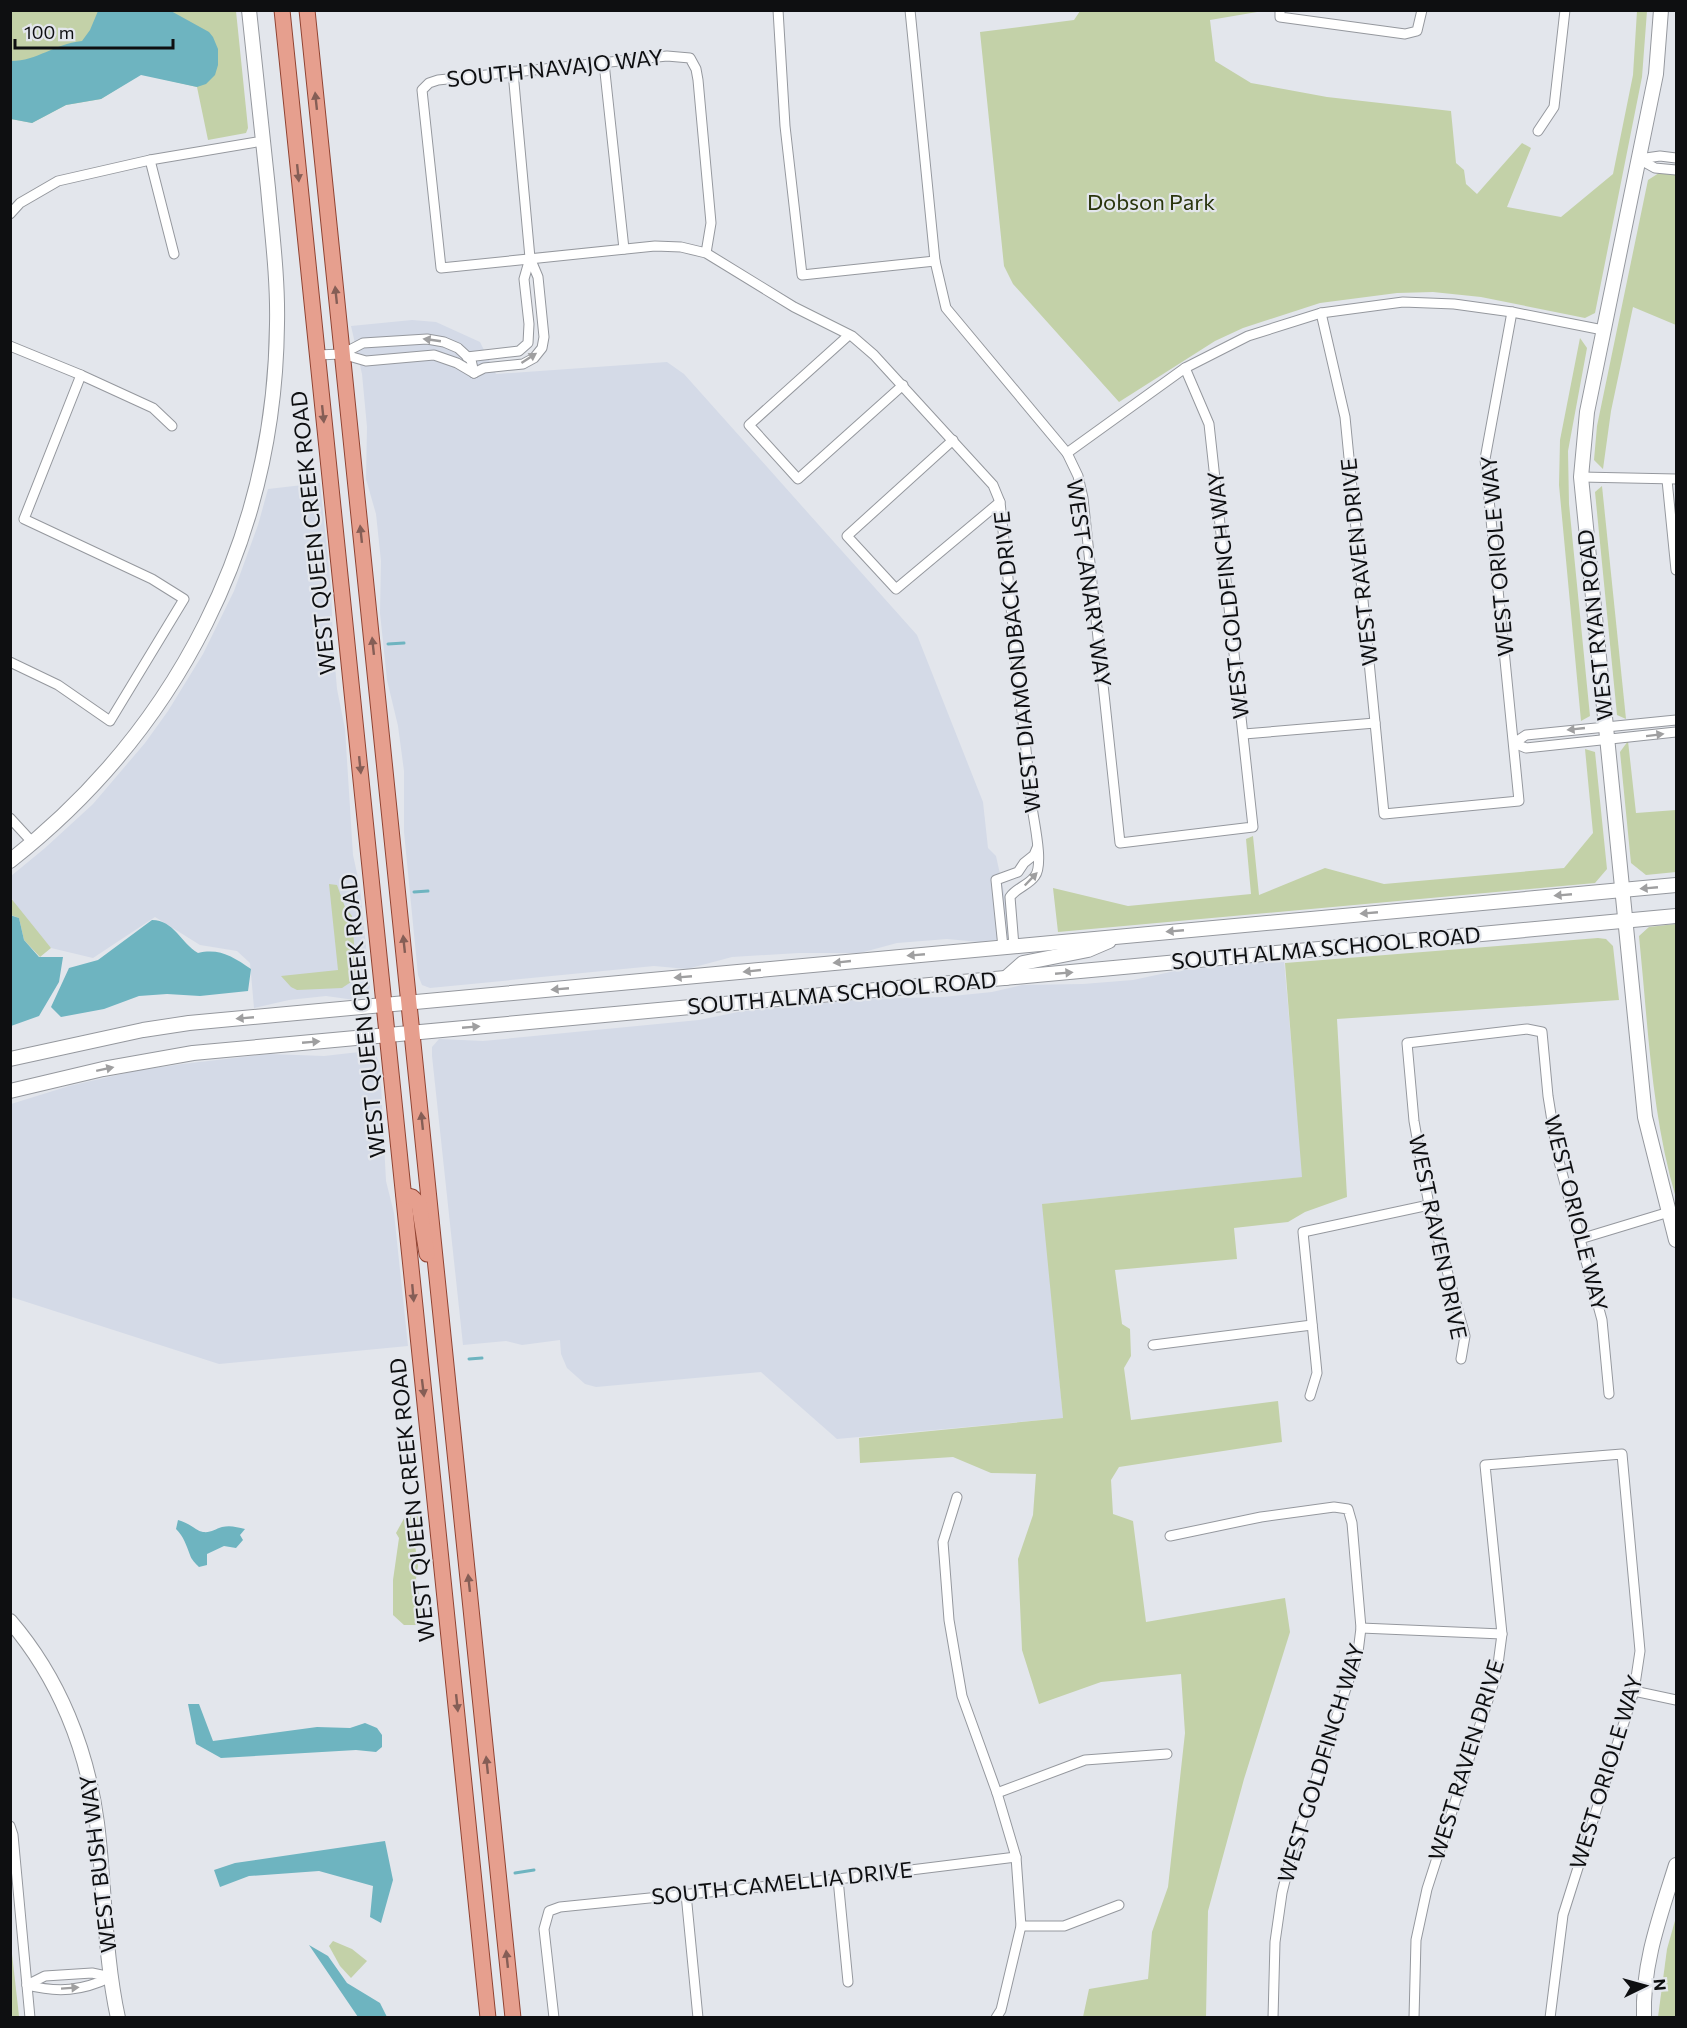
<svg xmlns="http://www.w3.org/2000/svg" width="1687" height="2028" font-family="Commissioner,sans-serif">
	<rect width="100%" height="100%" fill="#e3e6ec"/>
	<!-- built -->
	<g fill="#d4dae7">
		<polygon points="412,320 436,322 480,342 496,374 667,362 684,374 917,635 983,802 988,848 996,856 1005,897 1010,938 980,942 947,939 897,943 860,953 799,953 732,957 687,969 654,966 430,988 422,985 418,975 404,832 404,771 398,726 387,680 380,613 381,561 376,514 366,479 367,427 362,374 351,326"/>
		<polygon points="320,483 331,587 333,642 337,689 345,729 353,855 360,887 370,987 367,995 355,1000 326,996 289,1000 254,1008 250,963 237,951 200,945 155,917 93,958 51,948 18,909 11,897 11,876 45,848 93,804 145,743 168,711 203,654 234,591 258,525 268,489"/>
		<polygon points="1284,960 1303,1177 1043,1204 1063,1418 837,1439 761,1372 596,1387 585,1384 567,1368 561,1354 560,1340 522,1345 506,1341 463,1345 432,1056 432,1047 439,1039 483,1041 699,1020 743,1011 867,999 943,997 992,992 1022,985 1083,984 1133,980 1175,971"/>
		<polygon points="368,1051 376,1055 380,1065 386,1181 394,1213 408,1346 219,1364 11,1297 11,1104 69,1086 135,1071 182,1064 269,1054 324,1056"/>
	</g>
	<!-- green -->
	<g fill="#c3d1a8">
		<polygon points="10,11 236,11 248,128 246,133 208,140 197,87 141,74 101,99 66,105 32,123 11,119"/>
		<polygon points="1080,11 1263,11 1210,20 1215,61 1251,83 1327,97 1451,111 1456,163 1464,170 1466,184 1477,194 1522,143 1531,148 1507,207 1561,217 1613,174 1633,75 1637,11 1647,11 1642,77 1595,313 1585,318 1481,297 1433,292 1397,293 1320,303 1243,328 1215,341 1119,402 1013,284 1004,266 980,32 1074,20"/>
		<polygon points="1659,173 1676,174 1676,325 1633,307 1611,411 1603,469 1594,460 1597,426 1648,180"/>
		<polygon points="1580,338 1587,348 1568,451 1569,504 1590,716 1581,721 1559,485 1560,440"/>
		<polygon points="1602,486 1626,719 1617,715 1595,492"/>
		<polygon points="1628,741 1636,813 1676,810 1676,872 1646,875 1631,863 1620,752"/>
		<polygon points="1585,749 1595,752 1607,869 1595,883 1058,932 1053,888 1128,906 1251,894 1246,839 1253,836 1259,895 1325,868 1384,884 1564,868 1593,833"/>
		<polygon points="329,884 337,885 345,907 352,916 356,970 354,980 342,988 297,990 291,987 281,976 338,970"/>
		<polygon points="10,897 51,948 40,957 24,940 19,918 11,915"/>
		<path d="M1676,924V1198C1651,1113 1648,1024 1639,936L1649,927Z"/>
		<polygon points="1598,938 1606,939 1613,946 1619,1000 1337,1019 1347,1197 1305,1212 1288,1222 1234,1228 1237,1259 1115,1270 1122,1324 1130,1329 1131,1356 1124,1368 1131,1420 1278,1401 1282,1442 1119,1467 1111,1480 1113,1514 1133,1521 1146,1622 1285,1598 1290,1632 1244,1779 1208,1911 1206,2017 1083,2017 1089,1989 1148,1979 1152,1932 1168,1887 1185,1733 1181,1674 1101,1682 1039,1704 1022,1650 1018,1559 1033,1515 1036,1474 991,1473 953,1457 860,1463 859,1438 1063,1418 1042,1204 1302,1177 1285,963"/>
		<polygon points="413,1502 419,1521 414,1538 418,1566 416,1579 423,1618 416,1625 404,1625 393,1615 393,1580 399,1538 396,1533"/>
		<polygon points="1676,1917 1676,2017 1658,2017 1667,1949"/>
		<polygon points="10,1936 19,2016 11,2017 10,2017"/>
		<polygon points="333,1941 352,1949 367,1961 351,1978 340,1966 329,1946"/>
	</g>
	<!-- water -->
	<g fill="#6eb4c0">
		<path d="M98,11H171L209,32L213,37L218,49V65L215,75L206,84L197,87L141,75L101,99L66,105L32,123L11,119V61C38,61 53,44 82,41L90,30Z"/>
		<polygon points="10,915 19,918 24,940 39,957 63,957 59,982 39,1016 11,1026"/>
		<path d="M152,920C174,920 181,943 198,953C220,948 233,957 251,969L248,991L200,996L167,994L139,996L104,1009L61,1017L51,1007L69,968L98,960Z"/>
		<path d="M178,1520C190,1523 196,1531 203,1532C211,1533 215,1529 222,1527C230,1525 237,1527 245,1529L240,1535L243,1540L236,1548L224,1546L207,1554V1565L199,1567C196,1564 191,1559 190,1555C186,1545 184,1537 176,1529Z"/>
		<polygon points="188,1704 199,1704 213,1741 317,1727 350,1728 365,1723 377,1728 382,1735 382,1747 376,1752 356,1750 221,1758 196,1744"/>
		<polygon points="385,1841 393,1880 381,1923 370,1917 373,1886 319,1871 249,1876 220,1887 214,1870 235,1863"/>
		<polygon points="309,1945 328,1956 347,1983 380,2003 387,2017 358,2017"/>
	</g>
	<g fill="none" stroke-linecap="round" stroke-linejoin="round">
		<!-- stream -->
		<g stroke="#6eb4c0" stroke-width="3">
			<polyline points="388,644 404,643"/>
			<polyline points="414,892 428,891"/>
			<polyline points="469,1359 482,1358"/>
			<polyline points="515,1873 534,1870"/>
		</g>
		<!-- street casing -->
		<g stroke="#95989e" stroke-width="11">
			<g id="street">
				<polyline points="778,10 785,126 802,275 935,261"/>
				<polyline points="910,10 935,261 946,308 1067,453 1078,476 1083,498 1120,843 1253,827 1209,424 1185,368"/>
				<polyline points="1280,10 1280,17 1405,34 1417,31 1422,10"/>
				<polyline points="604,63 624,249"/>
				<polyline points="1538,131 1554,107 1565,10"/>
				<polyline points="1639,159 1655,168 1676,170"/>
				<polyline points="1639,159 1660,156 1676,158"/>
				<polyline points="150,160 174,254"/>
				<polyline points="10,214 20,203 58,181 150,160 263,141"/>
				<path d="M706,253L711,223L698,80L696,69L690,58L667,56L438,80L429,83L422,90L441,268L655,246L681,247L706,253L794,307L852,336L874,355L993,485L1000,502L1032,807C1034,822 1044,865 1035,876C1029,885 1016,888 1010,897L1014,946"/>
				<polyline points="1321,313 1345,417 1384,814 1519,801 1485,459 1512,312"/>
				<polyline points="849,335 749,425 798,479 903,385"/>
				<polyline points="10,346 81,375 153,408 172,426"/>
				<polyline points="342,354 366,361 434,355 457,363 474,373"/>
				<polyline points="317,355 342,354 363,343 427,339 444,342 458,348 471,360 474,373"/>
				<polyline points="467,357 519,351 528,343 529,324 524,279 530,258"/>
				<polyline points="474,373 484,368 523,364 534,358 542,348 544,337 538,277 530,258 513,72"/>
				<polyline points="953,440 847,536 896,589 1000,502"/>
				<polyline points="1067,453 1185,368 1248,336 1321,313 1403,302 1454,304 1512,312 1603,330"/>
				<polyline points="1581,477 1676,479"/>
				<polyline points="1667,480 1676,570"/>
				<polyline points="10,662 58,685 110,721 184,599 152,579 24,519 81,375"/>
				<polyline points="1244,734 1375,723"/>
				<polyline points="1514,743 1526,735 1676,720"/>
				<polyline points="1514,743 1526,748 1676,732"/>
				<polyline points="10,818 33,843"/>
				<polyline points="1003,947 996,880 1018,872 1024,863 1034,855 1037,848"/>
				<polyline points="1580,1239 1669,1212"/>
				<polyline points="1153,1345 1312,1325"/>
				<polyline points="1461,1359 1465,1336 1429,1205 1414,1121 1407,1043 1527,1029 1542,1032 1548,1096 1558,1158 1602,1320 1609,1394"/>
				<polyline points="1310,1396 1317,1373 1303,1232 1429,1205"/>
				<polyline points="957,1497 943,1542 949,1620 962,1696 997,1793 1016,1857 1021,1926 1001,2010 996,2018"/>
				<polyline points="1170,1536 1261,1517 1334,1507 1348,1509 1352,1523 1361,1628 1358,1652 1292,1852 1282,1893 1275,1942 1273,2018"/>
				<polyline points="1361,1628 1502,1634"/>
				<polyline points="1634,1691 1676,1700"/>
				<polyline points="997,1793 1085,1760 1167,1754"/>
				<polyline points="10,1826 13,1835 30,2018"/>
				<polyline points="838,1879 848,1982"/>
				<polyline points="686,1894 698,2018"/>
				<polyline points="1021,1926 1064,1926 1119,1905"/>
				<path d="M27,1985C58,1993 82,1991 111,1977"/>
				<polyline points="27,1985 45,1976 92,1973 111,1977"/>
				<polyline points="554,2018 544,1929 549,1911 560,1907 838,1879 1016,1857"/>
				<polyline points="1414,2018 1416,1940 1427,1889 1497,1672 1502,1634 1485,1465 1622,1454 1640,1651 1634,1691 1563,1915 1550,2018"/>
			</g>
		</g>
		<!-- secondary casing -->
		<g stroke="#95989e" stroke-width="16">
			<g id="secondary">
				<polyline points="1661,10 1656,74 1587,412 1581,477 1645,1117 1676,1240"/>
				<path d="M10,861C178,729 275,538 277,324C278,279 272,233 268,188C262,129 255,70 249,10"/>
				<polyline points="1006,978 1023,963 1088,950 1109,941"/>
				<polyline points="10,1059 143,1030 189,1023 1676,885"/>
				<polyline points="10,1091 103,1069 193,1053 1676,916"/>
				<path d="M10,1621C59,1678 87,1749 97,1823C105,1887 104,1954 118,2018"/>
				<path d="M1644,2018C1642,1964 1660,1916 1676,1865"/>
			</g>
		</g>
		<!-- primary casing -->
		<g stroke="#904332" stroke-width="17">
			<g id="primary">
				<polyline points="282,10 488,2018"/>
				<polyline points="307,10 513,2018"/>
				<polyline points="404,1195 412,1197 419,1204 427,1254"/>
			</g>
		</g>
		<!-- street -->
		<use href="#street" stroke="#fff" stroke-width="9"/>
		<!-- secondary -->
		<use href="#secondary" stroke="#fff" stroke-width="14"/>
		<!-- primary -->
		<use href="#primary" stroke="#e69f8e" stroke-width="15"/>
	</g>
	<!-- one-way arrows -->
	<defs><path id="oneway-solid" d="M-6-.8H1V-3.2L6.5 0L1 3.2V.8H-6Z" transform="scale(1.5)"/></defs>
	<g fill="#855e56">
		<use href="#oneway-solid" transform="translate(316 101) rotate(-96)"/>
		<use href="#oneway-solid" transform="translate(298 173) rotate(84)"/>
		<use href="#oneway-solid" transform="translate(336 295) rotate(-96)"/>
		<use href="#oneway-solid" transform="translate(323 414) rotate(84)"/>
		<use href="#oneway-solid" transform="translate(361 534) rotate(-96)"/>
		<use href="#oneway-solid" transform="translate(373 646) rotate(-96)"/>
		<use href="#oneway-solid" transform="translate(360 765) rotate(84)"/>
		<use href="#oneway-solid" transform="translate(404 944) rotate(-96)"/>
		<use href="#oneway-solid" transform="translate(422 1121) rotate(-96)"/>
		<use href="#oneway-solid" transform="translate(413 1293) rotate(85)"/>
		<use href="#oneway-solid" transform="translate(423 1388) rotate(83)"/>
		<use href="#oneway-solid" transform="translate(469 1583) rotate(-96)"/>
		<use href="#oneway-solid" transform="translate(457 1703) rotate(84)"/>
		<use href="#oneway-solid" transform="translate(487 1765) rotate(-96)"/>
		<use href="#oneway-solid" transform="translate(507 1959) rotate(-96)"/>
	</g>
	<g fill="#9f9fa0">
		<use href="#oneway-solid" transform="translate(432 340) rotate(-172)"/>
		<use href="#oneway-solid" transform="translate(529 358) rotate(-33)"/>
		<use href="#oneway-solid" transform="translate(1576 729) rotate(174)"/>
		<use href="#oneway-solid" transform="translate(1655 735) rotate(-7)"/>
		<use href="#oneway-solid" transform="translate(1031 879) rotate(-46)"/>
		<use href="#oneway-solid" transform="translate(1649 888) rotate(175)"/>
		<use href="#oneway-solid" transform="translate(1563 895) rotate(175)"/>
		<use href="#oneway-solid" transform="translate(1369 913) rotate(175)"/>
		<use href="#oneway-solid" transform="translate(1175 931) rotate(175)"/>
		<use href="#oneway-solid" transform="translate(916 955) rotate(175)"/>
		<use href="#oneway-solid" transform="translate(842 962) rotate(174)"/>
		<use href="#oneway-solid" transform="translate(752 971) rotate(174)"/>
		<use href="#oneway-solid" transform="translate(1064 973) rotate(-5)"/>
		<use href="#oneway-solid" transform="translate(683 977) rotate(175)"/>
		<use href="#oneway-solid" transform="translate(560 989) rotate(175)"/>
		<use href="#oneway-solid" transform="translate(245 1018) rotate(175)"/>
		<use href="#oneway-solid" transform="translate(471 1027) rotate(-5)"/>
		<use href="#oneway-solid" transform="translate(311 1042) rotate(-5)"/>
		<use href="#oneway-solid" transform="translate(105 1069) rotate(-12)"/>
		<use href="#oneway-solid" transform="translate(70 1988) rotate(-4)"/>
	</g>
	<g text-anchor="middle" stroke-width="4.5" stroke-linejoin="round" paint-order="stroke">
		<!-- street labels -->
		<g font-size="22" fill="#0e0f11" stroke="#e3e6ec">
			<text transform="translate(555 68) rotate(-6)" y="8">SOUTH NAVAJO WAY</text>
			<text transform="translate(313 533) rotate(-96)" y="8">WEST QUEEN CREEK ROAD</text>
			<text transform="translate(1497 556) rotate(-95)" y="8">WEST ORIOLE WAY</text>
			<text transform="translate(1359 562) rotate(-96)" y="8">WEST RAVEN DRIVE</text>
			<text transform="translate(1089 583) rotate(82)" y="8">WEST CANARY WAY</text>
			<text transform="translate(1228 595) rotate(-96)" y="8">WEST GOLDFINCH WAY</text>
			<text transform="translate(1595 625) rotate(-96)" y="8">WEST RYAN ROAD</text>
			<text transform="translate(1017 662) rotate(-96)" y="8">WEST DIAMONDBACK DRIVE</text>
			<text transform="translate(1326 948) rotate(-5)" y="8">SOUTH ALMA SCHOOL ROAD</text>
			<text transform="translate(842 993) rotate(-5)" y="8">SOUTH ALMA SCHOOL ROAD</text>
			<text transform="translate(363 1016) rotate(-96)" y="8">WEST QUEEN CREEK ROAD</text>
			<text transform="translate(1576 1213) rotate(76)" y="8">WEST ORIOLE WAY</text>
			<text transform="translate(1438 1237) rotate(78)" y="8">WEST RAVEN DRIVE</text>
			<text transform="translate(412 1500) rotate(-96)" y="8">WEST QUEEN CREEK ROAD</text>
			<text transform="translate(1466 1760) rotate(-73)" y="8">WEST RAVEN DRIVE</text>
			<text transform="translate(1321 1763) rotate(-73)" y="8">WEST GOLDFINCH WAY</text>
			<text transform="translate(1606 1772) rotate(-73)" y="8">WEST ORIOLE WAY</text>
			<text transform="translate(98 1864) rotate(-97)" y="8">WEST BUSH WAY</text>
			<text transform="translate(782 1883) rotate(-6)" y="8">SOUTH CAMELLIA DRIVE</text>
		</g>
		<!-- park labels -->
		<g font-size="22" fill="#2a350d" stroke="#e3e6ec">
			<text x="1151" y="210">Dobson Park</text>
		</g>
	</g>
	<!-- border -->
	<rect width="1687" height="2028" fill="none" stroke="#0e0f11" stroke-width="24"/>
	<!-- north arrow -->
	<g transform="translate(1645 1986) rotate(85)" stroke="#e3e6ec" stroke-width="4.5" paint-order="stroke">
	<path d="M0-4.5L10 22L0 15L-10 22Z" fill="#0e0f11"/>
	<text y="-9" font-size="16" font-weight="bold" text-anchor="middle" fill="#0e0f11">N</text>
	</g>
	<!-- scale -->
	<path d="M15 39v9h158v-9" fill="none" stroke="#0e0f11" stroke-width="3"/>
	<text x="24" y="39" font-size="18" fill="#0e0f11" stroke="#e3e6ec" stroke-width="4.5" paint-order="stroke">100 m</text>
</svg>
